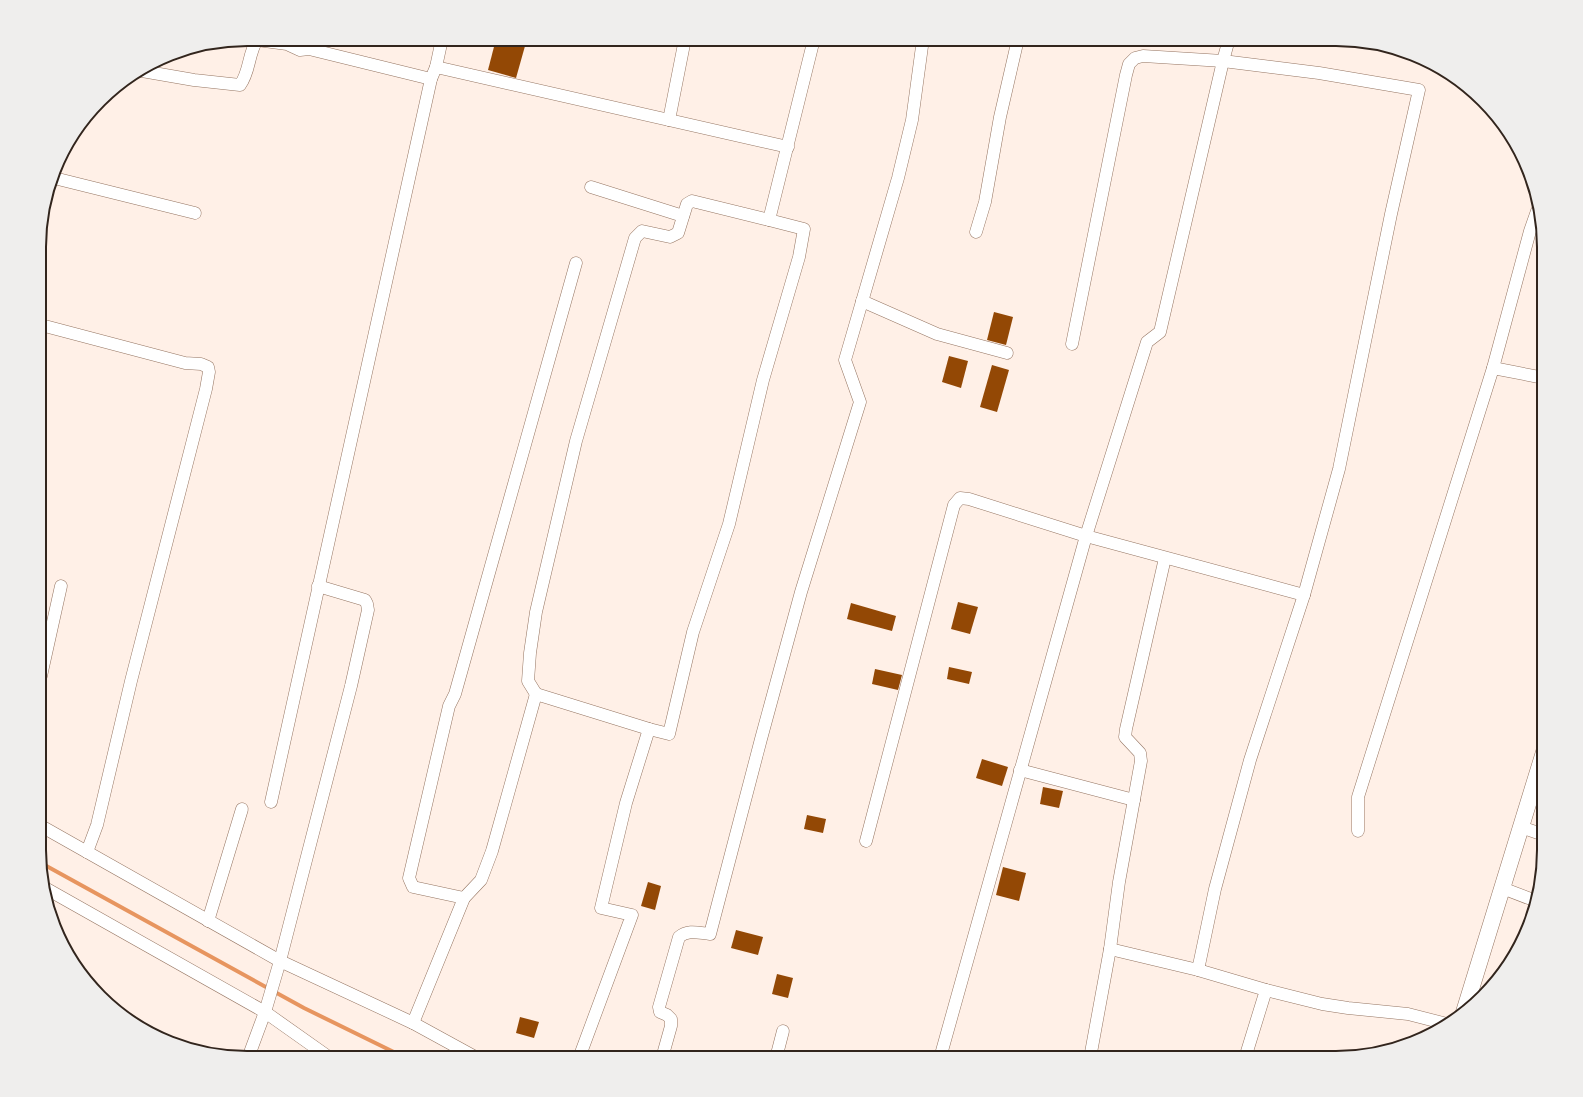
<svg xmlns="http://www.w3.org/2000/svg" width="1583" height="1097" font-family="Karla,sans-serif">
	<rect width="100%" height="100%" fill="#fff0e7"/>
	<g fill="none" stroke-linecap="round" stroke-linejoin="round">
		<!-- stream -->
		<polyline stroke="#e7955f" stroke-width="4" points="41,863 304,1008 406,1058"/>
	</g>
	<!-- building -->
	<g fill="#934805">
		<polygon points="496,39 525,46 516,78 488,70"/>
		<polygon points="994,312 1013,317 1006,345 987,340"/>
		<polygon points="949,356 968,361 961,388 942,382"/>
		<polygon points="992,365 1009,370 997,412 980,407"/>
		<polygon points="958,602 978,607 970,634 951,629"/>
		<polygon points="851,603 896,616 892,631 847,619"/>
		<polygon points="949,667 972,672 969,684 947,679"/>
		<polygon points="875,669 902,675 898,690 872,684"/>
		<polygon points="982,759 1008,767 1002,786 976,778"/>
		<polygon points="1043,787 1063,791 1059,808 1040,804"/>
		<polygon points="807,815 826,819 823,833 804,829"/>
		<polygon points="1003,867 1026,873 1019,901 996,895"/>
		<polygon points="648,882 661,886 655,910 641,906"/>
		<polygon points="736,930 763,937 758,955 731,948"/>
		<polygon points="777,974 793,978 788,998 772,994"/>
		<polygon points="520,1017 539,1022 534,1038 516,1033"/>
	</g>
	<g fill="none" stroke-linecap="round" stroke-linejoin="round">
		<!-- street casing -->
		<g stroke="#957562" stroke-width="13">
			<g id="street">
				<polyline points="257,39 257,40 287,44 300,50 309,49 431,79"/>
				<polyline points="436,67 442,39"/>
				<path d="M142,71L194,80L240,85C250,72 248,54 257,40"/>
				<polyline points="669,120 685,39"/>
				<polyline points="54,178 195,213"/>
				<polyline points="591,187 683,216"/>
				<polyline points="1537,211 1530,231 1493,368 1544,378"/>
				<polyline points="976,232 985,202 1000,117 1018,39"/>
				<polyline points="862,301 937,334 1007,353"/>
				<polyline points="41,325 185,363 201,364 208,367 209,372 206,389 131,681 97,825 87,852"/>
				<polyline points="1072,344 1126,75 1129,64 1135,58 1143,56 1223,61 1319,73 1419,90 1391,214 1339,469 1304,595 1250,760 1215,889 1198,970 1110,949 1090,1058"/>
				<polyline points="41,676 61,586"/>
				<polyline points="536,694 528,681 530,653 536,612 576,441 635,238 642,231 670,237 678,233 687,204 692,201 769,220"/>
				<polyline points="1020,770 1134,800"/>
				<polyline points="271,802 431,79 436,67 788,147"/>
				<polyline points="41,826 280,961 413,1023 477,1058"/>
				<polyline points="1521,827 1544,835"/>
				<polyline points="1358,831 1358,797 1493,368"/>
				<polyline points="866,841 954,505 960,498 969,499 1086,536 1304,595"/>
				<polyline points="45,888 265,1012 330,1058"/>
				<polyline points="1502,888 1536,901"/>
				<polyline points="464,898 413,887 409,878 449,706 455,694 576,263"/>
				<polyline points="208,921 242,809"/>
				<polyline points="1110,949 1119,882 1141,761 1140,753 1125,737 1126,729 1165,558"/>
				<polyline points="1198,970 1266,990 1245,1058"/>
				<polyline points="1266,990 1322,1004 1348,1008 1408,1014 1447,1024"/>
				<polyline points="413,1023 464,898 481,880 492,851 536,694 649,729"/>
				<polyline points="248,1058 265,1012 280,961 351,686 368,610 367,604 365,600 318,586"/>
				<polyline points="579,1058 632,915 601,908 626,803 649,729 669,734 693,632 729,524 763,380 799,257 804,229 769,220 814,39"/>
				<path d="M662,1058L671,1026V1019L667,1015L660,1012L659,1007L679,937C688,929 699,933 710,934L761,739L801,592L860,402L845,360L898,178L912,120L923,39"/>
				<polyline points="776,1058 783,1031"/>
				<polyline points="940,1058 1086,536 1147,342 1160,332 1223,61 1229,39"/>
			</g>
		</g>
		<!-- secondary casing -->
		<g stroke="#957562" stroke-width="17">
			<polyline id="secondary" points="1464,1012 1544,752"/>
		</g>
		<!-- street -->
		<use href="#street" stroke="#fff" stroke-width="12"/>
		<!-- secondary -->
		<use href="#secondary" stroke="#fff" stroke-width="16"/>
	</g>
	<!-- crop -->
	<path d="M0 0H1583V1097H0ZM247 46H1336A201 201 0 0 1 1537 247V850A201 201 0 0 1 1336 1051H247A201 201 0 0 1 46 850V247A201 201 0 0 1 247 46Z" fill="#efeeed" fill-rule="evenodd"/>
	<path fill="none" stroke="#32251d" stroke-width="2" d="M247 46H1336A201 201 0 0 1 1537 247V850A201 201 0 0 1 1336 1051H247A201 201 0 0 1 46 850V247A201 201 0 0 1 247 46Z"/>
</svg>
